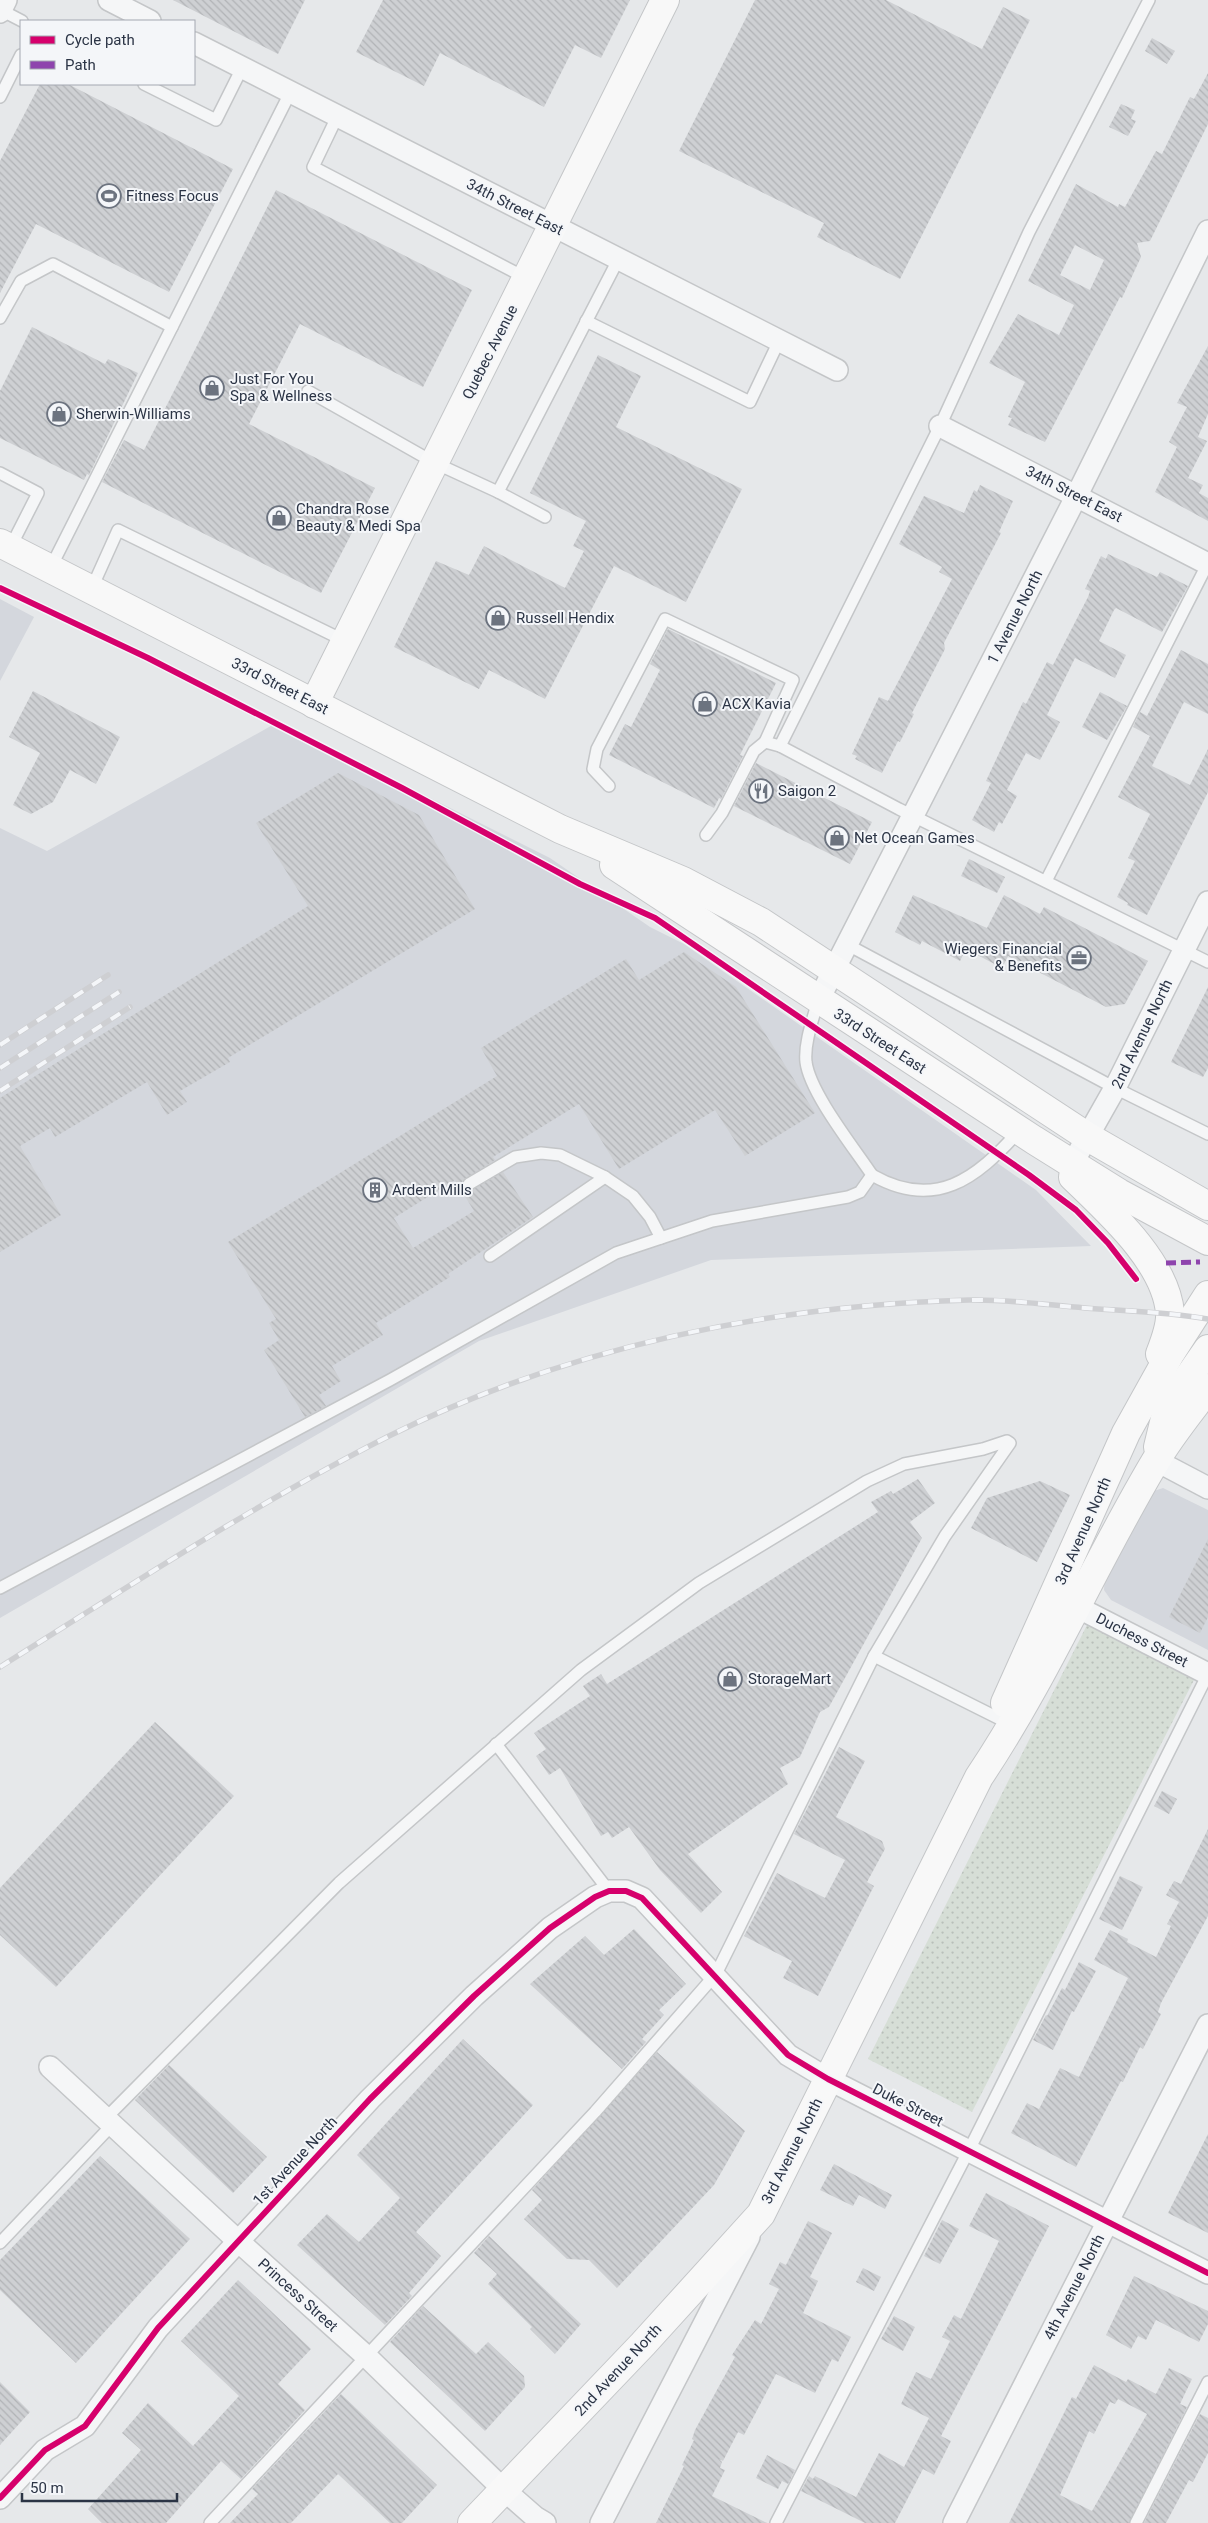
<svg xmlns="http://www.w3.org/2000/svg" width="1208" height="2523" font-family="Roboto,sans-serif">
	<defs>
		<pattern id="grass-dots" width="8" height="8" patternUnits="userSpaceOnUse" patternTransform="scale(1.25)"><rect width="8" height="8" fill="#d6ded6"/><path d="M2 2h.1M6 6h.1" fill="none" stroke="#b8bfb9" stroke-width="1.8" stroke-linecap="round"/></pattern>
		<pattern id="building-back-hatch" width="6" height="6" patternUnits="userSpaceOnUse" patternTransform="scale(1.25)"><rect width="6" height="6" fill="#ced0d3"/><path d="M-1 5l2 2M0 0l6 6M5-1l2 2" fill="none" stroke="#b1b3b6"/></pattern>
	</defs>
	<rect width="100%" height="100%" fill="#e6e8ea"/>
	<!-- built -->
	<g fill="#d4d7dd">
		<polygon points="0,599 34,617 0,681"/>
		<polygon points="278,722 550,858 650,927 684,944 1036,1190 1091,1246 711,1260 479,1341 0,1618 0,828 47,851"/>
		<polygon points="1163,1488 1208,1510 1208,1650 1111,1600 1104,1590 1105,1575 1154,1491"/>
	</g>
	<!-- grass -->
	<polygon fill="url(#grass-dots)" points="1089,1621 1196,1676 972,2112 868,2059"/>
	<!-- building -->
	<g fill="url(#building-back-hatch)" fill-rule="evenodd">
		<polygon points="173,0 305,0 278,54"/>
		<polygon points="383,0 630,0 601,58 575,45 544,107 440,53 424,86 356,52"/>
		<polygon points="755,0 886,0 982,49 1003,7 1030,20 900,279 817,237 824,223 679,151"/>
		<polygon points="1152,38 1175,51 1167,64 1145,51"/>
		<path d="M1208,73V124L1150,241L1137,243L1141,257L1122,298L1120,297L1045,442L1008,425L1012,418L1008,417L1025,382L989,363L1018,314L1059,335L1074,305L1028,281L1076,184L1118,207L1119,204L1125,207L1156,151L1162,154L1190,97L1194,99ZM1075,245L1104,260L1090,290L1060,275Z"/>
		<polygon points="40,84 68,84 233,169 169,292 36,224 0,293 0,161"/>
		<polygon points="1121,104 1135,110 1131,119 1136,121 1128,136 1109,127"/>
		<polygon points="276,190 472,290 423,387 300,324 249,424 375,488 321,593 102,482 124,440 144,450"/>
		<polygon points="32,327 105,364 108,359 138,373 89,475 87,474 84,480 0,438 0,391"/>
		<polygon points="1208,346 1208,414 1198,437 1207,441 1188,478 1203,485 1199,493 1208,498 1208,521 1155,492 1177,447 1169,442 1187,407 1177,403"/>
		<polygon points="598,355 641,376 616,427 742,489 686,602 614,566 545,699 489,670 479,689 394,647 436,561 469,575 484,546 565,588 584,551 573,546 586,521 530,493"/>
		<polygon points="980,485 1013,501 999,532 1001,533 944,643 945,649 912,713 914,714 900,742 898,741 882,773 855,759 857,756 852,754 879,697 888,701 952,579 939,572 942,567 899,544 924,496 964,513 974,490 977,492"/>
		<polygon points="1108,554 1157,577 1160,572 1188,586 1162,632 1116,608 1114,610 1099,641 1126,655 1115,678 1075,658 1047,715 1060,722 1040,760 1026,753 1007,790 1017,796 1002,824 999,822 994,832 972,820 991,783 986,781 1023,702 1026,704 1047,662 1053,665 1088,597 1090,591 1085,589 1101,556 1106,559"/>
		<polygon points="668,629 776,683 740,755 743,756 721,799 719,798 714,808 609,755 625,724 631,727 660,670 650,664"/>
		<polygon points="1181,650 1208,664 1208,714 1184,702 1152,766 1190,785 1208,749 1208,792 1147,915 1127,905 1128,903 1117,897 1135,861 1128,858 1150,814 1118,797 1150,736 1133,727 1140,712 1147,716"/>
		<polygon points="33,691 120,737 96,784 70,770 53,802 31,814 13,805 40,753 9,737"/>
		<polygon points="1100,692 1127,706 1107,740 1082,727"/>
		<polygon points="756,763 872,822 850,864 734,806"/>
		<polygon points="338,773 419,815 475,909 228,1058 230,1062 180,1091 187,1102 167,1115 147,1082 55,1137 50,1128 20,1146 61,1215 0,1252 0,1098 308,906 256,823"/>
		<polygon points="969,859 1005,877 997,893 961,876"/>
		<polygon points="913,895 987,928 1004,895 1040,914 1044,907 1148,961 1125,1004 1106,1007 1008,956 1002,968 966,949 960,961 922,941 920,945 895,932"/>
		<path d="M684,952L736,987L815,1113L745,1156L715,1110L619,1169L579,1104L493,1157L495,1160L462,1181L463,1188L470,1191L503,1172L533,1217L448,1274L450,1277L376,1323L383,1335L332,1366L341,1381L319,1395L326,1406L305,1417L264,1350L279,1340L269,1323L276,1319L228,1242L497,1076L481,1048L626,959L639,980ZM455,1180L474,1211L413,1248L394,1218Z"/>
		<polygon points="1208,987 1208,1068 1203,1077 1171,1062"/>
		<polygon points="918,1479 935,1503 910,1522 922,1538 829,1707 820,1712 800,1757 780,1768 788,1784 688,1854 722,1892 701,1913 660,1870 629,1827 612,1838 608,1832 601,1836 560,1768 549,1775 536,1756 546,1749 534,1733 590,1696 583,1686 601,1674 607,1684 878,1512 871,1502 891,1491 893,1494"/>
		<polygon points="1040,1481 1070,1495 1037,1562 971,1528 987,1498"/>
		<polygon points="1208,1539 1208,1617 1200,1633 1169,1617"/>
		<polygon points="155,1722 234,1796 56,1987 0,1935 0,1888"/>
		<polygon points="839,1747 865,1761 836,1817 882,1841 885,1849 867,1882 874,1886 818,1996 783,1978 792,1961 744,1936 777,1873 825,1898 845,1860 794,1834"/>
		<polygon points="1162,1791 1177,1799 1169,1814 1154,1806"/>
		<polygon points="1208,1829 1208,1916 1161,2003 1158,2012 1161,2014 1143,2049 1140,2047 1123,2082 1121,2081 1076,2167 1011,2133 1027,2103 1039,2109 1060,2068 1079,2077 1128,1978 1094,1960 1110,1930 1128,1939 1127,1942 1156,1957 1171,1926 1167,1924 1179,1902 1166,1895 1174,1881 1181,1884"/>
		<polygon points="1120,1876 1143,1887 1122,1930 1099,1919"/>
		<polygon points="634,1929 686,1984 659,2010 664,2015 642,2039 646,2042 622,2069 530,1984 585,1936 604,1955"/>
		<polygon points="1079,1962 1096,1971 1074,2012 1072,2011 1053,2050 1033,2040 1046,2015 1047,2016 1062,1988 1065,1990"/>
		<polygon points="463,2039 533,2105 416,2232 441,2256 409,2293 412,2296 385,2325 297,2245 327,2214 359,2242 400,2198 357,2155"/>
		<polygon points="657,2052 745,2131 714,2185 617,2288 589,2260 567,2259 524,2219 542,2200 532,2190"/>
		<polygon points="169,2065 267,2157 233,2193 135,2100"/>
		<polygon points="1208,2134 1208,2233 1168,2213"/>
		<polygon points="100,2156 190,2239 76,2363 0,2290 0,2260"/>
		<polygon points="834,2164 892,2195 885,2209 859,2195 853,2206 820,2190"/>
		<polygon points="986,2193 1049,2226 941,2436 951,2441 934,2475 923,2469 895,2523 865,2523 801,2491 809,2476 813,2479 815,2476 856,2497 879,2453 904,2467 929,2418 901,2404 916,2372 931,2379 950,2341 942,2337 954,2315 961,2319 999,2241 969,2226"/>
		<polygon points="942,2220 959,2229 940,2264 924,2256"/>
		<polygon points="808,2221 832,2233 810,2277 818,2281 803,2313 851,2337 838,2362 832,2359 815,2393 776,2374 744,2435 738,2432 723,2461 719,2459 722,2462 720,2468 725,2470 712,2496 767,2523 656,2523 684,2466 682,2465 694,2440 692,2439 695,2430 735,2357 732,2355 755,2320 761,2324 779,2289 769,2284 780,2262 786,2265"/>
		<polygon points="489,2236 581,2324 555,2354 530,2329 532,2327 488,2284 497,2274 474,2253"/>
		<polygon points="863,2268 881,2277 874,2291 856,2282"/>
		<polygon points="1134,2276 1208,2311 1208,2324 1199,2342 1156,2320 1146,2340 1138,2336 1131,2349 1106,2335"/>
		<polygon points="238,2280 311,2349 278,2384 305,2410 241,2479 221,2461 166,2523 102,2523 88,2509 141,2450 122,2433 148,2403 193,2446 239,2396 181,2341"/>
		<polygon points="423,2306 476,2354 488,2342 524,2376 525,2387 485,2431 390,2342"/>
		<polygon points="894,2316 915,2327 903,2351 881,2339"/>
		<path d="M1094,2365L1126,2382L1128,2379L1156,2394L1169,2368L1192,2379L1180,2404L1187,2407L1129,2523H1009L1072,2397L1076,2399ZM1118,2399L1147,2414L1092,2511L1060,2495L1089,2431L1094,2434L1110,2402L1115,2404Z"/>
		<polygon points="0,2382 30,2412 0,2445"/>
		<polygon points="341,2394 437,2485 402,2523 390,2523 338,2474 291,2523 230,2523 258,2494 252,2489"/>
		<polygon points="1200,2414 1208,2418 1208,2453 1193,2482 1189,2480 1166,2523 1144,2523"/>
		<polygon points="767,2455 795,2470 788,2484 782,2481 778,2489 756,2478"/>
	</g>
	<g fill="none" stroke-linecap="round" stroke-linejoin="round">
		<!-- lane casing -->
		<g stroke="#c4c6c8" stroke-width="14">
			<g id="lane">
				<polyline points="1,10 22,21"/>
				<polyline points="144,84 216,120 242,68"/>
				<polyline points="0,97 21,55"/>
				<polyline points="337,117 313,167 526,278"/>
				<polyline points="0,318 21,281 53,264 172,327"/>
				<polyline points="586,321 750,402 779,341"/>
				<polyline points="308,391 435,463 498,492 618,260"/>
				<polyline points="0,473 38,493 10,548"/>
				<polyline points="498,492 545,517"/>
				<polyline points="50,569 290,93"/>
				<polyline points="91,590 118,530 345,641"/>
				<polyline points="780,746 940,426 1029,232 1149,0"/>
				<polyline points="609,786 593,769 597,749 665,619 793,680 765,742"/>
				<polyline points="706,835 722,813 754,751 765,742 780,746 899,809 1208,962"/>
				<polyline points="1046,881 1208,563"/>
				<polyline points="848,945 1115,1088 1208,1134"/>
				<path d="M872,1175C935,1211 976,1179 1019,1131"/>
				<polyline points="469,1184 515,1157 541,1153 560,1155 605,1177 633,1196 650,1217 661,1238"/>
				<polyline points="490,1256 605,1177"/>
				<path d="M0,1588L390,1380L616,1253L712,1221L848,1197L860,1192L872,1175C854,1148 810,1093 806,1062C804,1043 813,1019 818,1001"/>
				<polyline points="874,1656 998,1718"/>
				<polyline points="496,1744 609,1891"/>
				<polyline points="105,2119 339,1883 581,1670 699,1583 867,1481 904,1464 983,1449 1007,1441 1010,1443 945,1536 874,1656 716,1974 595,2112 210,2523"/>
				<polyline points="0,2243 112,2125"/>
				<polyline points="776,2523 969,2150 1208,1674"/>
				<polyline points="1136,2523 1208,2382"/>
			</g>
		</g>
		<!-- street casing -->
		<g stroke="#c4c6c8" stroke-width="24">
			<g id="street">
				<polyline points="109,0 150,21"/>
				<polyline points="0,12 6,0"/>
				<polyline points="194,43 837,370"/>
				<polyline points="940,426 1208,564"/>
				<polyline points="818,1001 1077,495 1208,231"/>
				<polyline points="1072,1164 1115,1088 1208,902"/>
				<polyline points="1155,1460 1208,1488"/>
				<polyline points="1075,1606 1208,1674"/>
				<polyline points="50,2067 238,2241 366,2356 503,2489 535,2517 545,2523"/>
				<polyline points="0,2498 45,2450 85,2426 158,2328 370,2099 474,1996 550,1928 595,1897 609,1891 626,1891 642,1898 788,2055 828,2079 1208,2273"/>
				<polyline points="601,2523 749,2237"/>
				<polyline points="954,2523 1208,2025"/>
			</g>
		</g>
		<!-- secondary casing -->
		<g stroke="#c4c6c8" stroke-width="30">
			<g id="secondary">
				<polyline points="0,543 560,829 683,881 761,922 1088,1137 1208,1206"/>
				<polyline points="314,704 665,0"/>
				<polyline points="614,865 1034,1140 1119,1193 1208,1241"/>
				<path d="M1073,1177C1108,1211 1166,1262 1170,1313C1171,1326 1165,1341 1160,1354"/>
				<polyline points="1158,1447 1166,1414 1176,1395 1208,1349"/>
				<polyline points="1005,1703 1126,1433 1170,1354 1208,1295"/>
				<path d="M472,2523L643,2344L761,2214L979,1777C1046,1677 1093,1566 1155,1462C1170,1436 1190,1412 1208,1388"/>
			</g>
		</g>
		<!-- lane -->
		<use href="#lane" stroke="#f5f6f7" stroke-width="11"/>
		<!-- street -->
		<use href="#street" stroke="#f5f6f7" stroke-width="21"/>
		<!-- secondary -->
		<use href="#secondary" stroke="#f8f8f8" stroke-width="28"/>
		<!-- rail casing -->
		<g stroke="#cecfd2" stroke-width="5.5">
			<g id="rail">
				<polyline points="0,1045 108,975"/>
				<polyline points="0,1068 119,992"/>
				<polyline points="0,1091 130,1007"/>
				<path d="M0,1667C128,1587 256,1503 391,1435C568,1347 772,1305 969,1300C1007,1299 1047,1305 1085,1308C1126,1311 1168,1312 1208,1319"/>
			</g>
		</g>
		<!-- rail -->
		<use href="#rail" stroke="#f4f6f9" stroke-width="4" stroke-dasharray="11" stroke-linecap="butt"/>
		<!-- quiet -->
		<polyline stroke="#8e44ad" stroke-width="5" stroke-dasharray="10 5" stroke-linecap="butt" points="1166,1263 1200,1262"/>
		<!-- cycleway casing -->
		<g stroke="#f4f6f9" stroke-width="9">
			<g id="cycleway">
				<polyline points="0,588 148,658 402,788 580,884 655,918 1029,1175 1076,1210 1108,1243 1136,1279"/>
				<polyline points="0,2498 45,2450 85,2426 158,2328 370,2099 474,1996 550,1928 595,1897 609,1891 626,1891 642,1898 788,2055 828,2079 1208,2273"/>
			</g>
		</g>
		<!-- cycleway -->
		<use href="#cycleway" stroke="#d6006c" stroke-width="6"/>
	</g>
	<!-- icons -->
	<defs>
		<g id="stadium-ring" transform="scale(1.25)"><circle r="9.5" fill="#f4f6f9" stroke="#6c737f" stroke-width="1.5"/><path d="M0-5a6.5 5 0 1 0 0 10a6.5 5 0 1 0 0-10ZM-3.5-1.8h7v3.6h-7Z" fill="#6c737f"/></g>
		<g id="shop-ring" transform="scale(1.25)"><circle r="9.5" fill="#f4f6f9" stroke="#6c737f" stroke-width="1.5"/><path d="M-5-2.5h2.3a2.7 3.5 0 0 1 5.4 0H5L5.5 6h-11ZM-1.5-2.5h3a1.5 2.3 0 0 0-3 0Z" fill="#6c737f"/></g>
		<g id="restaurant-ring" transform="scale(1.25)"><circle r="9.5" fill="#f4f6f9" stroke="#6c737f" stroke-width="1.5"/><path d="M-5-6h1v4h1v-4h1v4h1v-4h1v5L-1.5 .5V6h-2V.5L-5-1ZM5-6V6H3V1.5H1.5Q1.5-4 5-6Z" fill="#6c737f"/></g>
		<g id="office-ring" transform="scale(1.25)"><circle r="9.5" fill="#f4f6f9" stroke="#6c737f" stroke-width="1.5"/><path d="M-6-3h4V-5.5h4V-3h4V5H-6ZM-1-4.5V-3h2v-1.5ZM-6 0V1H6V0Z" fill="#6c737f"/></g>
		<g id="building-ring" transform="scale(1.25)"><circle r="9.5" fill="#f4f6f9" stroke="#6c737f" stroke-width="1.5"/><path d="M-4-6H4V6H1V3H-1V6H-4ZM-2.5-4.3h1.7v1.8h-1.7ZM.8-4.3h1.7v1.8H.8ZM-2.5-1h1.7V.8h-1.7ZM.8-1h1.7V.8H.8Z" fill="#6c737f"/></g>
	</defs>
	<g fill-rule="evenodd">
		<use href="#stadium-ring" x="109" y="196"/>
		<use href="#shop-ring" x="212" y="388"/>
		<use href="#shop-ring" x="59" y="414"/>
		<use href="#shop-ring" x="279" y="518"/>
		<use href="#shop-ring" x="498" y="618"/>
		<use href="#shop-ring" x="705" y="704"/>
		<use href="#restaurant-ring" x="761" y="791"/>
		<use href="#shop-ring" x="837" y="838"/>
		<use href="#office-ring" x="1079" y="958"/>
		<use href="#building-ring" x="375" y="1190"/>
		<use href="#shop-ring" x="730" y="1679"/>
	</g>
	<g text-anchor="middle" stroke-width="4" stroke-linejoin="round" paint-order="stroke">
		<!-- poi labels -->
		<g font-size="15" fill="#2b3445" stroke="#f4f6f9" text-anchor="start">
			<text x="126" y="201">Fitness Focus</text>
			<text x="230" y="384">Just For You<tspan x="230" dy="17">Spa &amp; Wellness</tspan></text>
			<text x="76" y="419">Sherwin-Williams</text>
			<text x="296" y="514">Chandra Rose<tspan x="296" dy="17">Beauty &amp; Medi Spa</tspan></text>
			<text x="516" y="623">Russell Hendix</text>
			<text x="722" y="709">ACX Kavia</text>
			<text x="778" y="796">Saigon 2</text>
			<text x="854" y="843">Net Ocean Games</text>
			<text x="1062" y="954" text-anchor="end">Wiegers Financial<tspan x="1062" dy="17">&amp; Benefits</tspan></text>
			<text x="392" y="1195">Ardent Mills</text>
			<text x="748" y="1684">StorageMart</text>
		</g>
		<!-- street labels -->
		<g font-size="15" fill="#2b3445" stroke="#f4f6f9">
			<text transform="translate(515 207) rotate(27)" y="5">34th Street East</text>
			<text transform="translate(490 352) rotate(-63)" y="5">Quebec Avenue</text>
			<text transform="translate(1074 494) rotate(27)" y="5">34th Street East</text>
			<text transform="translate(1015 617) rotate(-63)" y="5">1 Avenue North</text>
			<text transform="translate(280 686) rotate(27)" y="5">33rd Street East</text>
			<text transform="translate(1142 1034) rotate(-64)" y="5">2nd Avenue North</text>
			<text transform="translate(880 1041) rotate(33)" y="5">33rd Street East</text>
			<text transform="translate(1083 1531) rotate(-66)" y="5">3rd Avenue North</text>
			<text transform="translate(1142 1640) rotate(27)" y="5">Duchess Street</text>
			<text transform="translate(908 2105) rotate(27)" y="5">Duke Street</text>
			<text transform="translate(792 2151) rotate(-63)" y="5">3rd Avenue North</text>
			<text transform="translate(295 2161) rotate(-47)" y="5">1st Avenue North</text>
			<text transform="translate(1074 2287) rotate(-63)" y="5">4th Avenue North</text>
			<text transform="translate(298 2295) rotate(42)" y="5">Princess Street</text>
			<text transform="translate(618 2370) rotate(-47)" y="5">2nd Avenue North</text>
		</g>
	</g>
	<!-- legend -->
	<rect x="20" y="20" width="175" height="65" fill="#f4f6f9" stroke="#a4a8b1"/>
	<rect x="30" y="36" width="25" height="8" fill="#d6006c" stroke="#a4a8b1"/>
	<text x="65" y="45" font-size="15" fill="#2b3445">Cycle path</text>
	<rect x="30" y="61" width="25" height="8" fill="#8e44ad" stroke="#a4a8b1"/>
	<text x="65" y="70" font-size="15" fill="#2b3445">Path</text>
	<!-- scale -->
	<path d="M22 2493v8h155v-8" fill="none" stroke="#2b3445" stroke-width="2.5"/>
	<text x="30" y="2493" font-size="15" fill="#2b3445" stroke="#f4f6f9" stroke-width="4" paint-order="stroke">50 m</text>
</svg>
